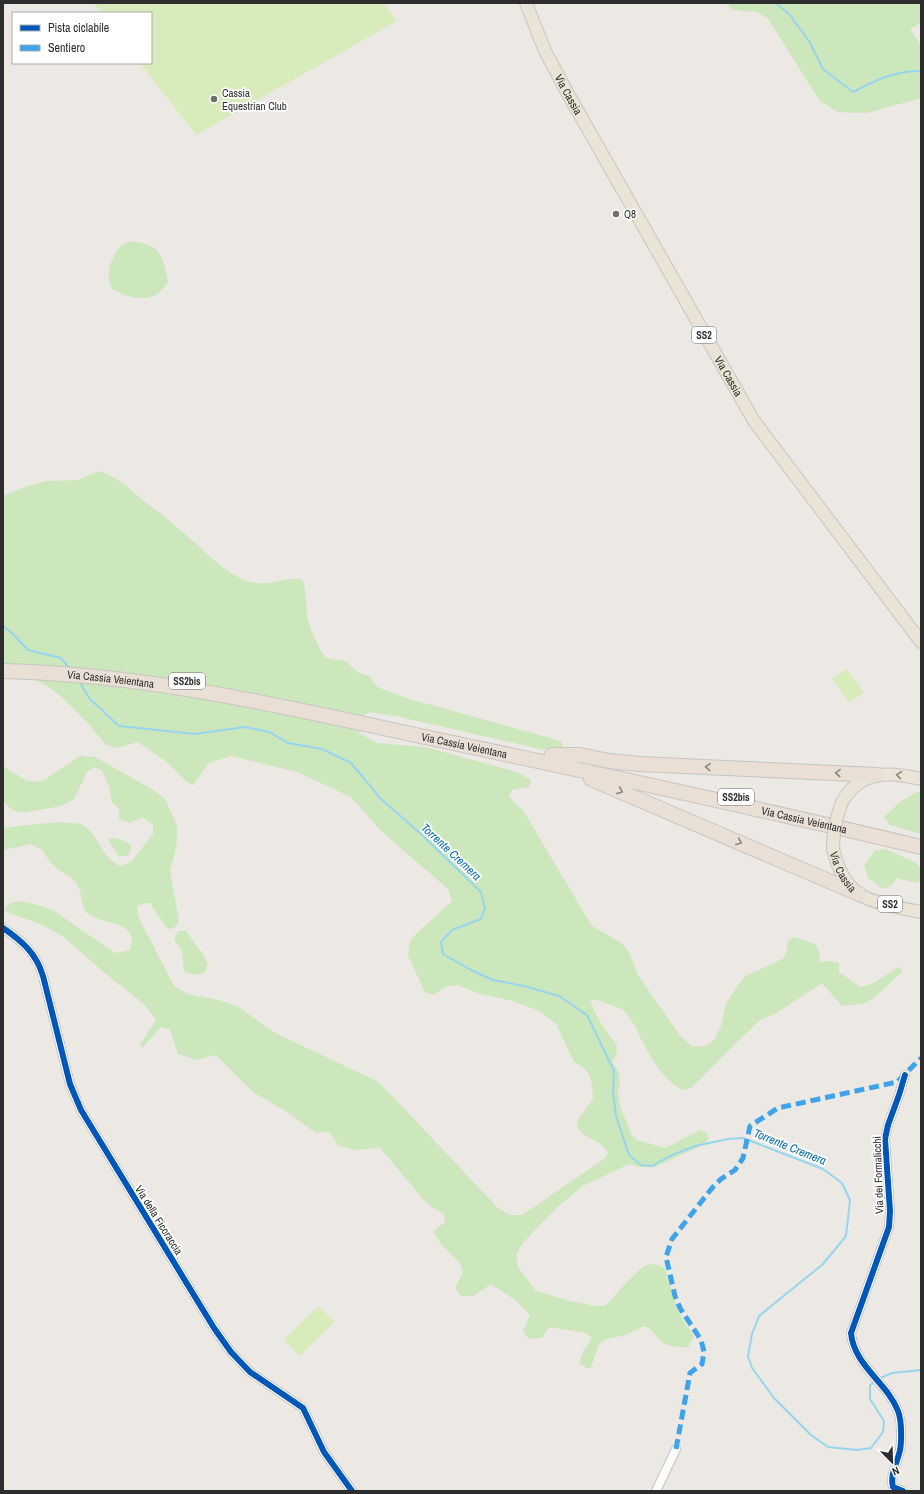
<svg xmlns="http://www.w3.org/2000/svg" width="924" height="1494" font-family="'Archivo Narrow',sans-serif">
	<rect width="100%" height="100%" fill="#ece8e4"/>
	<!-- green -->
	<g fill="#cde7bc">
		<polygon points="726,3 921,3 921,23 910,29 921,45 921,98 867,113 838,112 820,101 768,19 757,12 732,10"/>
		<path d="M130,241C161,245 162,253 168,282C154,306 132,299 112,289C111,286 109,283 109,280C107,266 116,245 130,241Z"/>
		<path d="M99,471C116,476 131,490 144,501C161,514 178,527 194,542C211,557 232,580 257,583C272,585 286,577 302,579C307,593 306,600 307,614C309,629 317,645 326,658L345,661L359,673L369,676L377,687L410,699L561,741L563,746L560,750L548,751L400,717L370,712L364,715L359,733L377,743L425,747L517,772L531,780L530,787L512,790L509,796L524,812L592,926L623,944L629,952L638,975L681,1037L692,1046L700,1047L707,1045L715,1039L721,1026L726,1003L744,977L784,958L787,950L788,941L794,937L815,944L820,953L819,962L828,961L839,963V972L860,987L872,984L898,967L901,968L902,972L874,998L863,1004L842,1006L822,983L775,1014L760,1020L691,1088L683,1090C667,1083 651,1059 643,1043C637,1032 632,1016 621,1009C613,1005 602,1002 594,999L590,1002L599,1020L617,1046L616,1055L612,1062L618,1070L620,1080L618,1093L620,1106L631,1134L637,1140L665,1148L700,1130L707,1133L708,1140L701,1146L655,1167H638L629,1164L583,1186L556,1208L522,1244L516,1255L518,1267L536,1291L570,1301L596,1306H605C614,1297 637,1269 647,1265C654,1263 660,1265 665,1269L679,1313L694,1337L688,1347C681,1348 666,1346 660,1341C654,1334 653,1329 644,1326L626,1335L607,1339L599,1344L591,1367L587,1369L579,1363L583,1352L592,1338L586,1333L549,1327L543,1337L535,1339L528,1338L523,1330L530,1315L515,1300L491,1284L473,1296H461L455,1288L463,1272L460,1263L441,1244L433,1232L445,1222L444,1214L428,1205L380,1148L354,1150L338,1145L330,1132L316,1133L287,1112L253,1092L216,1055L197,1060L178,1054L170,1029L161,1027L142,1048L140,1045L156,1020L144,1004L112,979L61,935L40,924L12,914L4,910L11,903L19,901L38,905L53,910L115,953L130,950C140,922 107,925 90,915C80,908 83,894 77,884C71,875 60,873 53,865C48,861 46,854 42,850C39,848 34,846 31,844L3,850V828C19,827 74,817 86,827C100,840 102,856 120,866L131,862L153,834V825L142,817L130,823L119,819V809L112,802L109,786L102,771L94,767L87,772L74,799L61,806L27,812H17L11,809L3,801V766L27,781L35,782L44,780L80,756L95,757L152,789L165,799L177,825V839L175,853L170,870L179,921C176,927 174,929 167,929L150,903H144L137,907L138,916L174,986L188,994L219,1000L237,1006L277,1034L379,1082L498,1208L510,1215H522L604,1159L608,1153C606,1150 604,1147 602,1145C590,1136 579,1138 577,1121L593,1099C592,1081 592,1070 574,1062L556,1024L537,1010L509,1000L480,994L457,985L448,986L433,995L425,992L408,956L410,941L416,934L452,901L448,889L382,832L351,797L297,772L231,756L209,763L193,785L187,782L164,760L138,742L118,748L106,745L87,722L57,693L30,675L3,674V496L27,486L47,481L78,480Z"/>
		<polygon points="917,792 921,792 921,834 890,825 884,817 900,802"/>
		<path d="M109,838C117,838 126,840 131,846L130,852L127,856H118L109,841Z"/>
		<polygon points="886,849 916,863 921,869 921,880 916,883 896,878 891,886 882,889 868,878 864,865 875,850"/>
		<polygon points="178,931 186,931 204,956 208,965 204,973 196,975 184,972 182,952 174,939"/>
	</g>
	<!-- pitch -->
	<g fill="#d8ebba">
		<polygon points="94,3 383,3 397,21 196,135 140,63 151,63 151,13 102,13"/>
		<polygon points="846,669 864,692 850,703 832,679"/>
		<polygon points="319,1306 335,1322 299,1356 284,1339"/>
	</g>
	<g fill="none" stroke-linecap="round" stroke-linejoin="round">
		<!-- stream -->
		<g stroke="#96d5ee" stroke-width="2">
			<path d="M776,3L790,15L809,41L823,69L853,92C874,81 896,70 921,71"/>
			<polyline points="3,626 12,633 28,650 61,658 70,669"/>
			<polyline points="79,681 89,698 119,726 195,734 245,727 269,732 288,743 322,749 351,763 380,798 421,834 481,892 485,908 481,919 452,930 441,942 443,954 473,971 493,980 524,986 559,996 587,1015 614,1071 613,1093 616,1116 629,1155 641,1165 652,1166 670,1156 695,1146 728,1139 743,1138 823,1169 842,1183 850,1200 846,1236 823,1264 759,1316 752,1334 748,1356 752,1368 774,1398 811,1435 828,1447 857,1450 871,1448 883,1432 884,1421 870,1399 870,1385 875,1382"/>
			<polyline points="878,1379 892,1373 921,1370"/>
		</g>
		<!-- street casing -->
		<g stroke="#c5c4c4" stroke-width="10">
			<g id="street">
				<path d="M3,928C22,941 36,953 43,976L70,1084L81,1110L214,1328L231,1352L250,1372L303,1408L324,1452L352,1491"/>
				<polyline points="656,1491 676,1449"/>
				<path d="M903,1491L893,1487C890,1476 896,1465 899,1454C902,1445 902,1421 898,1411C887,1382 854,1366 851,1333L889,1227L890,1211L885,1139L888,1125L899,1095L905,1075"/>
			</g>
		</g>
		<!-- primary casing -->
		<g stroke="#c6c5c3" stroke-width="14">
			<g id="primary">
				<path id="s1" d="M526,3L545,51L568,94L754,421L921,642"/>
				<path d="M842,802C861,769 889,772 921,779"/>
				<path id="s2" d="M833,849C837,866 844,883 859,894C871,903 905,909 921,912"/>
			</g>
		</g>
		<!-- highway casing -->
		<g stroke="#c6c5c3" stroke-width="16">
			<g id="highway">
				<path id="s3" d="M3,671C146,674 286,707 425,737C591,772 756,808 921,847"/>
				<polyline points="552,755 580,755 609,761 639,764 877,775"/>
				<polyline points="591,779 859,894"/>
			</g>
		</g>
		<!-- street -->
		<use href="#street" stroke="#fcfcfb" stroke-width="8"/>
		<!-- primary -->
		<use href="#primary" stroke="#e9e4d5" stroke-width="12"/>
		<!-- highway -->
		<use href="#highway" stroke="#eadfd5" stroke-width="14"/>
		<!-- primary-bridge casing -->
		<g stroke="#c6c5c3" stroke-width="14" stroke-linecap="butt">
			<path id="primary-bridge" d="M833,849C833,832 836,818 842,802"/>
		</g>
		<!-- primary-bridge -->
		<use href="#primary-bridge" stroke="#e9e4d5" stroke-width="12"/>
		<!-- quiet -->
		<polyline stroke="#3ea3eb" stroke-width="5" stroke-dasharray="10 5" stroke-linecap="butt" points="676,1449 690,1373 702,1364 704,1352 701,1340 680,1308 675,1296 666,1257 672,1239 712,1188 721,1179 735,1170 743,1158 750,1126 778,1108 897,1082 921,1058"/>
		<!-- cycleway casing -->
		<g stroke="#fff" stroke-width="8">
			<g id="cycleway">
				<path d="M3,928C22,941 36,953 43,976L70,1084L81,1110L214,1328L231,1352L250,1372L303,1408L324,1452L352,1491"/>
				<path d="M903,1491L893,1487C890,1476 896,1465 899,1454C902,1445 902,1421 898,1411C887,1382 854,1366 851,1333L889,1227L890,1211L885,1139L888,1125L899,1095L905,1075"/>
			</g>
		</g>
		<!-- cycleway -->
		<use href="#cycleway" stroke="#0057b8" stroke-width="6"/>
	</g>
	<!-- one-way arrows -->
	<defs><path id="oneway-chevron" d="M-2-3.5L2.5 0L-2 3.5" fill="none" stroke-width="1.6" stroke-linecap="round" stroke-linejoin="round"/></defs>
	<g stroke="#8c8681">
		<use href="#oneway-chevron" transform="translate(708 767) rotate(-177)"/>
		<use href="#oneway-chevron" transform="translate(838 773) rotate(-177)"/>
		<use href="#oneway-chevron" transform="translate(620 791) rotate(23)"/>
		<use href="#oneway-chevron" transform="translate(739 842) rotate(23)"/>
	</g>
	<use stroke="#8b8881" href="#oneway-chevron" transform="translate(899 775) rotate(-172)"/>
	<!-- markers -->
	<g fill="#706e6d" stroke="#fff" stroke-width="1.5">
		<circle cx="214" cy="99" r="4"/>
		<circle cx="616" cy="214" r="4"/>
	</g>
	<g text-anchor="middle" stroke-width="3.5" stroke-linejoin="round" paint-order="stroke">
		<!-- shield labels -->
		<g fill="#fff" stroke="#6c6c6c" stroke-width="1">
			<rect x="692" y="327" width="24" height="16" rx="3"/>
			<rect x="169" y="673" width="36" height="16" rx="3"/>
			<rect x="718" y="789" width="36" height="16" rx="3"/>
			<rect x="878" y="896" width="24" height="16" rx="3"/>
		</g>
		<g font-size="10" font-weight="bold" fill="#2d2d2d">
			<text x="704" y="339">SS2</text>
			<text x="187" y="685">SS2bis</text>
			<text x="736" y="801">SS2bis</text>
			<text x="890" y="908">SS2</text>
		</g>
		<!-- poi labels -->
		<g font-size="11" fill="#2d2d2d" stroke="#fff" text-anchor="start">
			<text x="222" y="97">Cassia<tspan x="222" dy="13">Equestrian Club</tspan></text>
			<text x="624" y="218">Q8</text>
		</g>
		<!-- street labels -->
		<g font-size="11" fill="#2d2d2d" stroke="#fff">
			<text dy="4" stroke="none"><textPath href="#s1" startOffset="101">Via Cassia</textPath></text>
			<text dy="4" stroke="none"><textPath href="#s1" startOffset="425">Via Cassia</textPath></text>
			<text dy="4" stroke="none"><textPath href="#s3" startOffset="108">Via Cassia Veientana</textPath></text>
			<text dy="4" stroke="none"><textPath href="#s3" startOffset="468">Via Cassia Veientana</textPath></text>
			<text dy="4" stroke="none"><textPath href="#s3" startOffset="816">Via Cassia Veientana</textPath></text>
			<text dy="4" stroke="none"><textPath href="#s2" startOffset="25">Via Cassia</textPath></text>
			<text transform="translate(878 1175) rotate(-92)" y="4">Via dei Formalicchi</text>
			<text transform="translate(159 1220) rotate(58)" y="4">Via della Ficoraccia</text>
		</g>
		<!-- water labels -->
		<g font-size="12" font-style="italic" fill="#096ca5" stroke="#fff">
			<text transform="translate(451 852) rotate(43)" y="4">Torrente Cremera</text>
			<text transform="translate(790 1147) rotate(22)" y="4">Torrente Cremera</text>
		</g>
	</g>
	<!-- border -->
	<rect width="924" height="1494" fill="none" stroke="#2d2d2d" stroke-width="8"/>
	<!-- legend -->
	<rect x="12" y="12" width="140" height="52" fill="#ffffff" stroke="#ababab"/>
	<rect x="20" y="25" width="20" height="6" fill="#0057b8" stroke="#ababab"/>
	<text x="48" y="32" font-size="12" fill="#2d2d2d">Pista ciclabile</text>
	<rect x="20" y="45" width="20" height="6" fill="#3ea3eb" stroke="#ababab"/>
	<text x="48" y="52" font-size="12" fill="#2d2d2d">Sentiero</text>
	<!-- north arrow -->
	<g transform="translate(892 1462) rotate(157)" stroke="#ffffff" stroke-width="3" paint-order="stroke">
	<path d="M0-3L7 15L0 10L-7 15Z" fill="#2d2d2d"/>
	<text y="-6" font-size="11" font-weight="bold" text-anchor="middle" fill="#2d2d2d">N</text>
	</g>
</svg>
